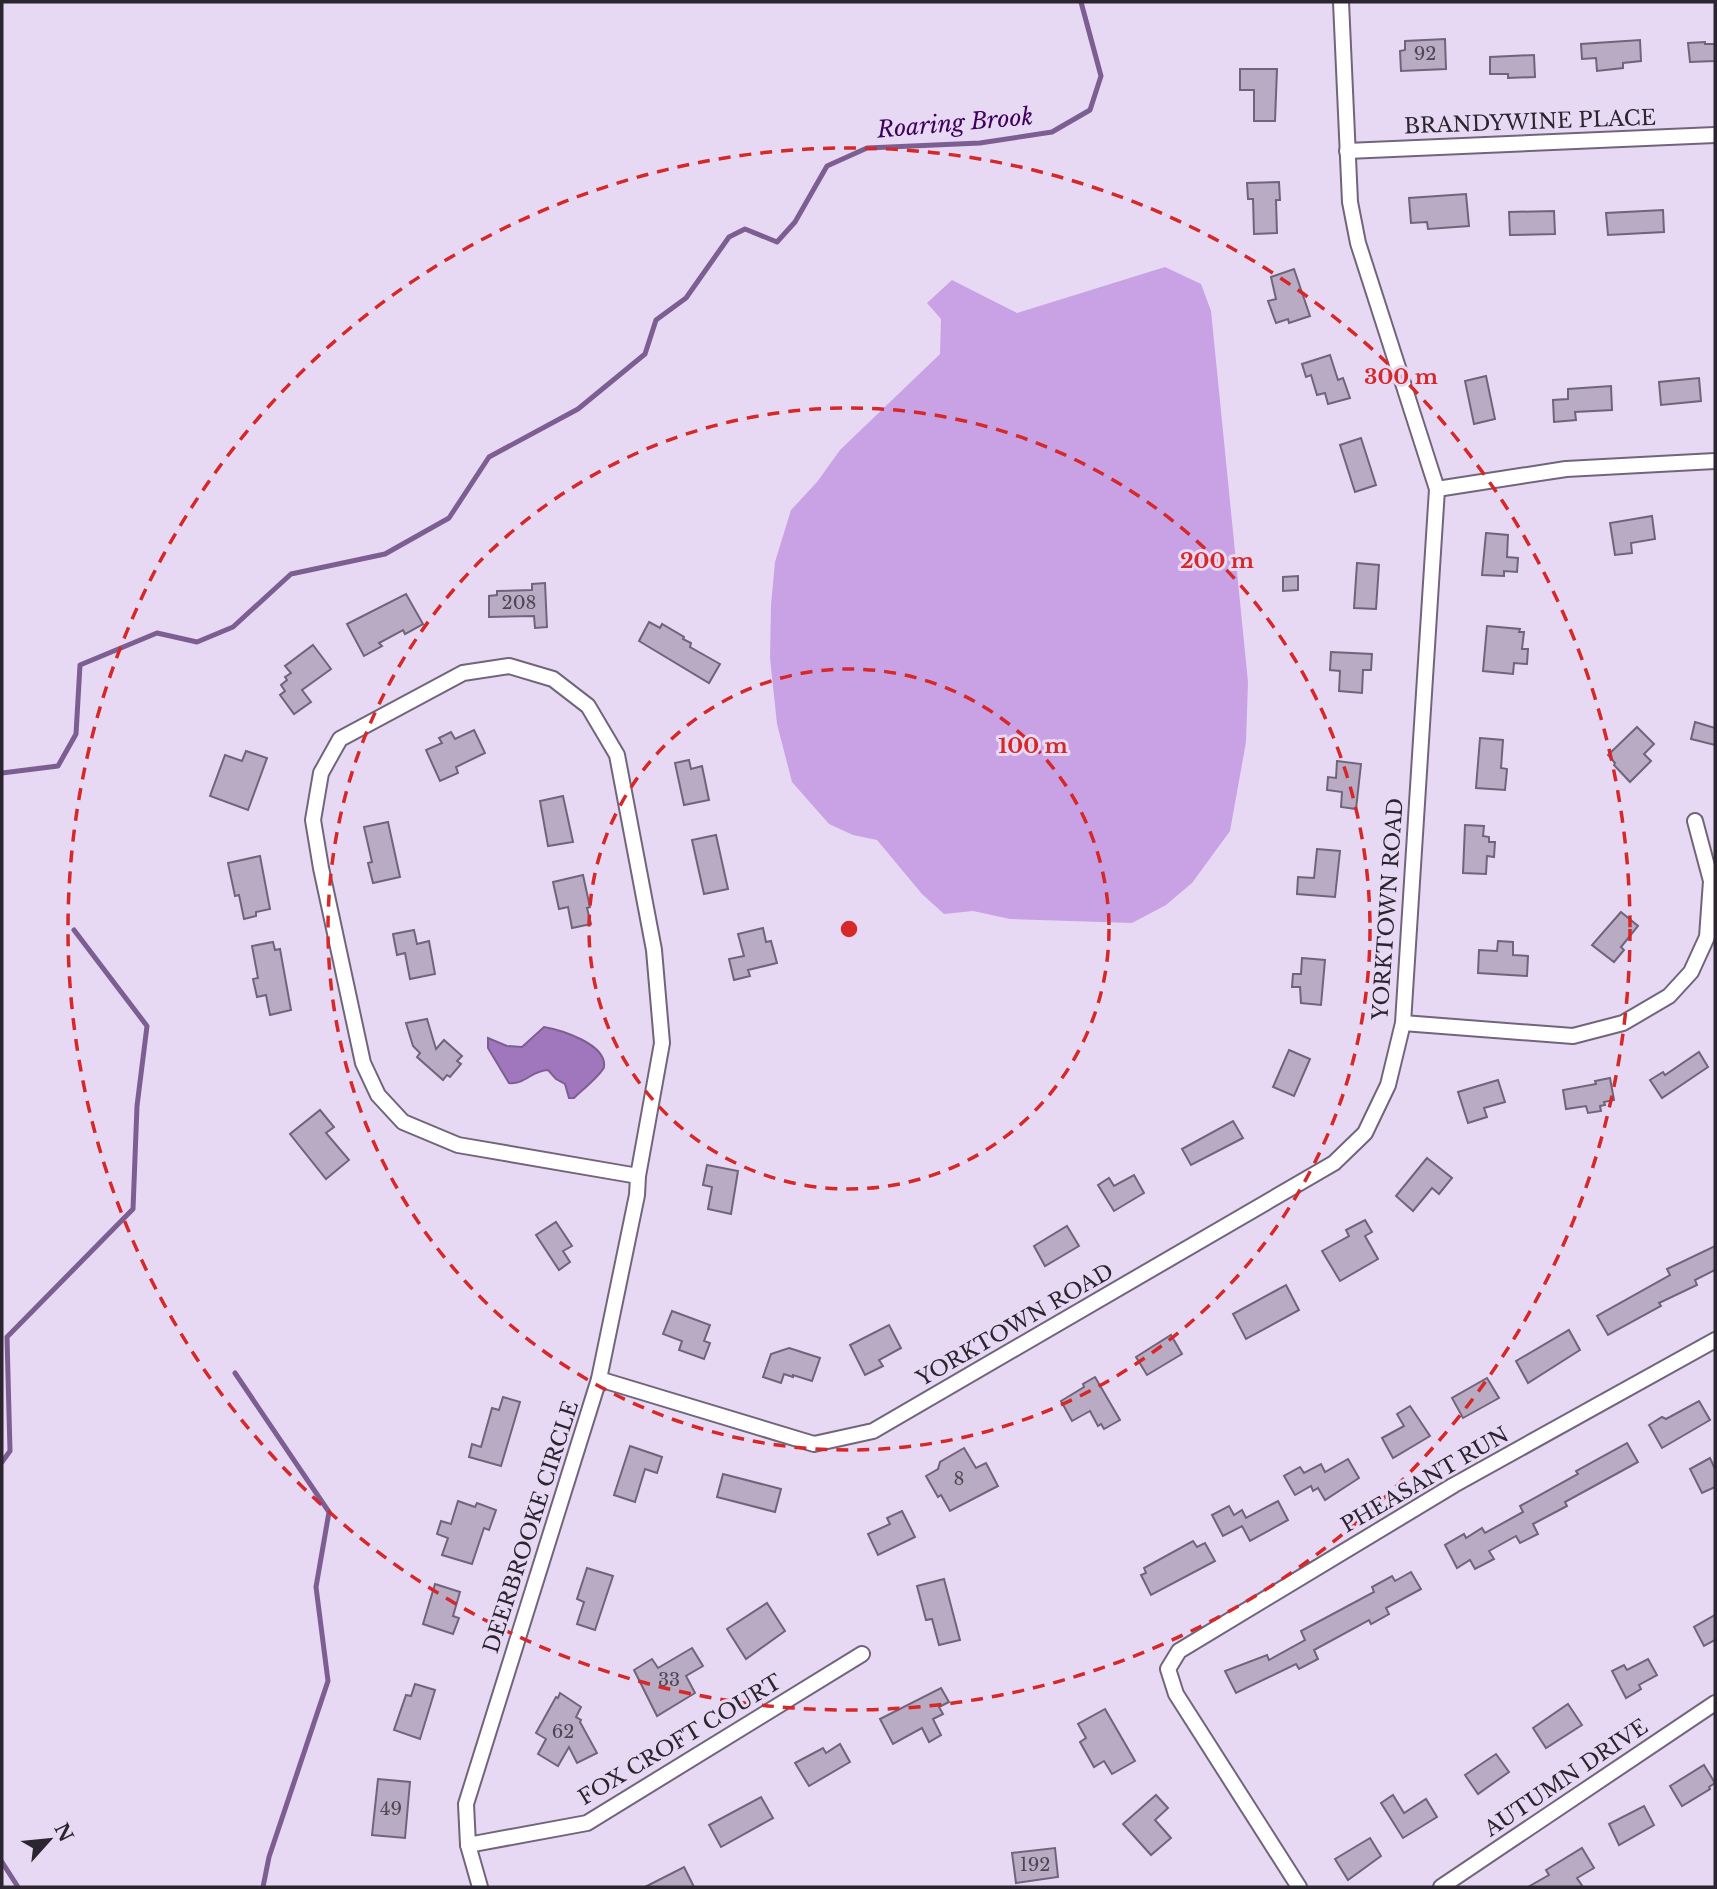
<svg xmlns="http://www.w3.org/2000/svg" width="1717" height="1889" font-family="'Libre Baskerville',serif">
	<rect width="100%" height="100%" fill="#e7d9f3"/>
	<!-- green -->
	<polygon fill="#c9a2e6" points="1165,267 1201,284 1211,311 1248,682 1246,742 1230,831 1192,883 1166,905 1132,923 1010,919 973,911 944,914 922,894 877,840 853,835 829,824 792,782 777,724 770,658 771,605 775,562 791,510 817,482 840,450 940,354 941,319 927,303 952,280 1017,313"/>
	<!-- water -->
	<path fill="#a077bd" stroke="#7d5e92" stroke-width="2" d="M544,1027C561,1030 607,1044 604,1067C603,1073 580,1092 574,1098H569L565,1084L556,1079L548,1070C532,1070 525,1085 509,1083L488,1048V1038L507,1046L522,1047Z"/>
	<g fill="none" stroke-linecap="round" stroke-linejoin="round">
		<!-- stream -->
		<g stroke="#7d5e92" stroke-width="5">
			<polyline points="2,773 58,766 76,734 80,665 157,633 197,642 233,627 291,574 385,554 449,518 489,457 578,409 645,354 656,320 686,298 729,237 745,229 777,242 795,222 827,166 867,148 980,143 1052,132 1090,110 1101,76 1081,2"/>
			<polyline points="235,1373 329,1512 316,1587 328,1681 269,1857 263,1887"/>
			<polyline points="2,1462 10,1451 7,1337 133,1209 137,1106 147,1026 74,930"/>
			<polyline points="2,1862 18,1887"/>
		</g>
	</g>
	<!-- building -->
	<g fill="#b8abc3" stroke="#70647a" stroke-width="2">
		<polygon points="1445,39 1446,69 1401,71 1400,51 1405,50 1405,41"/>
		<polygon points="1640,40 1641,61 1623,63 1623,68 1597,71 1596,58 1582,59 1581,44"/>
		<polygon points="1705,42 1705,44 1715,44 1715,61 1690,62 1688,43"/>
		<polygon points="1534,55 1535,77 1508,78 1508,74 1490,74 1490,57"/>
		<polygon points="1240,69 1277,69 1275,121 1254,121 1254,90 1240,90"/>
		<polygon points="1279,182 1280,200 1276,200 1277,233 1254,234 1253,199 1248,199 1247,183"/>
		<polygon points="1466,194 1469,226 1428,229 1427,222 1411,223 1409,198"/>
		<polygon points="1663,210 1664,232 1608,235 1606,213"/>
		<polygon points="1554,211 1555,234 1510,235 1509,212"/>
		<polygon points="1294,269 1310,316 1289,323 1288,319 1276,323 1268,301 1276,299 1271,277"/>
		<polygon points="1330,355 1338,380 1343,378 1350,398 1328,404 1325,393 1317,395 1311,375 1306,377 1302,364"/>
		<polygon points="1486,376 1495,419 1474,424 1465,381"/>
		<polygon points="1699,378 1701,401 1661,405 1659,382"/>
		<polygon points="1611,386 1612,410 1575,412 1576,420 1554,422 1553,400 1568,399 1568,389"/>
		<polygon points="1361,438 1376,485 1355,492 1340,445"/>
		<polygon points="1652,516 1655,539 1631,543 1632,553 1615,555 1610,523"/>
		<polygon points="1486,533 1508,535 1507,557 1518,558 1517,572 1504,571 1504,576 1482,575"/>
		<polygon points="1357,563 1379,565 1376,609 1354,608"/>
		<polygon points="1298,576 1298,590 1283,591 1283,577"/>
		<polygon points="545,583 547,627 535,628 534,616 489,617 489,596 497,595 497,591 532,590 532,584"/>
		<polygon points="406,594 423,624 405,634 403,630 379,643 382,646 364,656 347,624"/>
		<polygon points="649,622 660,628 662,624 684,637 683,639 691,643 690,647 720,664 709,683 639,641"/>
		<polygon points="1487,626 1520,629 1519,632 1524,632 1522,649 1528,649 1527,664 1514,663 1513,674 1483,671"/>
		<polygon points="313,645 331,669 302,690 311,702 294,714 280,695 285,691 281,685 287,680 285,677 291,673 285,666"/>
		<polygon points="1331,652 1372,654 1371,670 1363,670 1362,693 1339,691 1340,671 1330,670"/>
		<polygon points="1695,722 1715,728 1715,745 1691,739"/>
		<polygon points="1637,727 1654,744 1644,754 1651,761 1630,782 1614,765 1615,763 1608,755"/>
		<polygon points="474,730 485,753 456,767 458,773 440,781 426,750 442,743 439,738 451,732 455,739"/>
		<polygon points="1480,738 1503,740 1501,768 1507,769 1505,790 1476,788"/>
		<polygon points="246,751 267,758 248,810 210,796 225,755 242,761"/>
		<polygon points="689,760 691,769 702,766 709,800 684,805 675,763"/>
		<polygon points="1337,761 1361,764 1356,809 1341,807 1342,792 1327,790 1328,777 1336,778"/>
		<polygon points="563,796 573,842 548,846 540,801"/>
		<polygon points="388,822 400,877 373,883 368,863 372,862 364,827"/>
		<polygon points="1465,825 1484,826 1483,836 1489,837 1489,842 1495,842 1494,857 1487,856 1486,874 1463,873"/>
		<polygon points="716,835 728,889 704,894 692,840"/>
		<polygon points="1317,849 1340,851 1335,897 1297,894 1298,877 1314,878"/>
		<polygon points="260,856 270,909 256,912 256,916 244,919 239,895 235,896 228,863"/>
		<polygon points="583,875 590,907 587,908 591,924 572,928 568,907 559,909 553,882"/>
		<polygon points="1621,912 1638,926 1621,947 1624,950 1614,962 1592,945"/>
		<polygon points="763,928 766,942 771,941 777,963 748,970 750,976 734,980 729,959 744,956 738,934"/>
		<polygon points="414,930 417,944 429,941 435,974 410,979 405,953 397,955 393,934"/>
		<polygon points="1498,941 1513,942 1513,955 1528,956 1527,976 1478,973 1479,950 1497,951"/>
		<polygon points="273,942 275,950 280,949 291,1010 270,1015 266,995 257,997 253,979 258,978 252,946"/>
		<polygon points="1302,958 1325,960 1321,1005 1301,1003 1300,987 1292,987 1293,974 1301,974"/>
		<polygon points="427,1019 436,1049 444,1040 462,1056 457,1061 461,1064 450,1077 447,1075 443,1080 417,1057 420,1053 413,1046 406,1023"/>
		<polygon points="1289,1050 1310,1059 1294,1096 1273,1087"/>
		<polygon points="1699,1052 1708,1067 1662,1098 1650,1080 1663,1072 1665,1075"/>
		<polygon points="1610,1078 1614,1100 1604,1102 1605,1105 1600,1106 1601,1111 1588,1113 1586,1106 1566,1109 1563,1090 1596,1084 1595,1081"/>
		<polygon points="1498,1080 1505,1102 1484,1108 1487,1117 1468,1123 1458,1092"/>
		<polygon points="320,1110 334,1127 326,1133 349,1160 326,1179 290,1134"/>
		<polygon points="1233,1121 1243,1138 1191,1165 1182,1149"/>
		<polygon points="1427,1158 1452,1178 1439,1194 1432,1188 1413,1211 1396,1196"/>
		<polygon points="707,1165 738,1171 731,1214 708,1209 712,1187 703,1185"/>
		<polygon points="1134,1175 1144,1193 1114,1211 1098,1185 1109,1178 1114,1186"/>
		<polygon points="1365,1220 1372,1232 1365,1236 1378,1259 1340,1281 1322,1251 1349,1236 1346,1230"/>
		<polygon points="556,1222 572,1246 563,1251 570,1262 559,1270 536,1235"/>
		<polygon points="1067,1226 1079,1246 1045,1266 1034,1246"/>
		<polygon points="1715,1246 1715,1270 1695,1280 1697,1285 1659,1303 1661,1306 1608,1335 1597,1316 1670,1275 1667,1269"/>
		<polygon points="1286,1285 1299,1310 1246,1339 1233,1314"/>
		<polygon points="672,1311 710,1325 704,1341 710,1343 704,1359 679,1350 682,1341 663,1334"/>
		<polygon points="889,1325 901,1348 879,1360 883,1366 865,1375 850,1345"/>
		<polygon points="1569,1330 1580,1350 1528,1383 1516,1361"/>
		<polygon points="1171,1335 1182,1354 1147,1375 1136,1357"/>
		<polygon points="789,1348 820,1358 812,1381 793,1375 793,1377 784,1374 781,1383 763,1377 771,1354"/>
		<polygon points="1095,1377 1120,1420 1104,1429 1101,1424 1098,1426 1090,1411 1072,1421 1061,1401 1084,1387 1083,1384"/>
		<polygon points="1487,1378 1499,1398 1463,1418 1452,1398"/>
		<polygon points="503,1397 520,1402 501,1466 469,1457 472,1444 481,1447 492,1408 499,1410"/>
		<polygon points="1699,1401 1710,1420 1662,1448 1649,1425 1662,1417 1666,1419"/>
		<polygon points="1410,1406 1430,1436 1393,1458 1382,1438 1404,1426 1397,1414"/>
		<polygon points="1627,1443 1638,1462 1565,1502 1567,1506 1533,1524 1538,1534 1520,1543 1516,1536 1489,1551 1494,1559 1475,1569 1470,1560 1457,1568 1445,1545 1464,1534 1466,1538 1482,1528 1485,1533 1523,1512 1520,1506 1578,1474 1576,1471"/>
		<polygon points="630,1446 662,1457 657,1473 645,1469 635,1502 614,1495"/>
		<polygon points="964,1448 976,1468 986,1463 998,1486 950,1511 941,1495 938,1497 926,1476 938,1469 940,1462"/>
		<polygon points="1710,1458 1715,1469 1715,1487 1702,1493 1690,1469"/>
		<polygon points="1348,1459 1359,1478 1325,1500 1318,1488 1313,1491 1311,1486 1295,1495 1284,1476 1300,1467 1304,1473 1321,1464 1325,1472"/>
		<polygon points="723,1474 781,1489 775,1512 717,1497"/>
		<polygon points="458,1501 475,1507 477,1503 496,1510 489,1530 484,1528 472,1564 442,1555 448,1538 437,1534 441,1521 451,1524"/>
		<polygon points="1278,1501 1288,1520 1250,1541 1242,1526 1223,1536 1212,1515 1229,1506 1234,1515 1242,1510 1246,1518"/>
		<polygon points="902,1511 915,1537 878,1555 868,1534 890,1524 887,1518"/>
		<polygon points="1193,1541 1197,1547 1205,1543 1215,1561 1151,1595 1141,1575 1146,1573 1144,1568"/>
		<polygon points="587,1568 613,1576 595,1630 577,1624 584,1602 577,1599"/>
		<polygon points="1411,1572 1421,1589 1386,1608 1389,1614 1371,1624 1369,1620 1314,1650 1318,1659 1299,1669 1296,1664 1236,1693 1225,1671 1267,1655 1269,1660 1305,1640 1301,1631 1374,1592 1372,1587 1392,1576 1395,1581"/>
		<polygon points="944,1579 960,1640 939,1645 932,1619 926,1620 917,1586"/>
		<polygon points="435,1584 460,1592 453,1616 459,1618 453,1634 423,1624"/>
		<polygon points="767,1603 785,1631 746,1659 727,1629"/>
		<polygon points="1715,1615 1715,1640 1704,1646 1694,1627"/>
		<polygon points="692,1648 703,1666 686,1676 695,1693 657,1716 634,1670 652,1659 658,1668"/>
		<polygon points="1648,1659 1657,1675 1639,1685 1641,1689 1626,1698 1612,1671 1624,1665 1627,1670"/>
		<polygon points="415,1684 435,1690 420,1739 394,1730 406,1695 411,1696"/>
		<polygon points="941,1688 949,1702 939,1707 943,1714 933,1719 941,1735 929,1742 922,1728 893,1744 880,1719"/>
		<polygon points="560,1693 581,1707 576,1717 581,1720 580,1722 597,1753 577,1763 569,1747 558,1766 538,1754 546,1739 536,1733 556,1697 558,1698"/>
		<polygon points="1568,1704 1582,1725 1546,1748 1533,1728"/>
		<polygon points="1105,1709 1135,1761 1112,1774 1104,1761 1094,1767 1080,1742 1086,1738 1078,1724"/>
		<polygon points="840,1744 850,1762 809,1786 795,1763 823,1748 826,1753"/>
		<polygon points="1496,1754 1509,1772 1478,1794 1465,1775"/>
		<polygon points="1704,1765 1715,1783 1709,1787 1710,1789 1682,1806 1670,1786"/>
		<polygon points="378,1779 410,1782 405,1838 372,1835"/>
		<polygon points="1156,1795 1168,1808 1155,1820 1171,1838 1151,1855 1123,1824"/>
		<polygon points="1393,1795 1404,1813 1426,1799 1437,1817 1403,1838 1381,1803"/>
		<polygon points="761,1797 773,1818 721,1847 709,1825"/>
		<polygon points="1644,1806 1654,1825 1619,1845 1609,1824"/>
		<polygon points="1370,1838 1381,1856 1348,1880 1335,1859"/>
		<polygon points="1055,1848 1058,1877 1016,1883 1012,1853"/>
		<polygon points="1582,1848 1594,1868 1577,1878 1583,1887 1528,1887 1549,1875 1546,1870"/>
		<polygon points="684,1867 694,1887 645,1887"/>
	</g>
	<g fill="none" stroke-linecap="round" stroke-linejoin="round">
		<!-- street casing -->
		<g stroke="#71657b" stroke-width="18">
			<g id="street">
				<polyline points="1347,151 1715,135"/>
				<polyline points="1437,489 1566,469 1715,461"/>
				<polyline points="1403,1023 1573,1036 1623,1023 1669,996 1691,972 1707,937 1711,881 1695,821"/>
				<polyline points="599,1379 814,1444 873,1431 1334,1163 1365,1133 1388,1085 1403,1023 1437,489 1358,243 1350,202 1341,2"/>
				<polyline points="468,1845 587,1823 862,1654"/>
				<polyline points="480,1887 468,1845 466,1804 599,1379 637,1195 638,1176 662,1043 654,950 617,755 588,706 553,679 509,666 463,673 340,739 321,773 313,820 321,868 363,1063 378,1095 403,1122 458,1145 638,1176"/>
				<polyline points="1299,1887 1176,1694 1168,1669 1179,1651 1454,1485 1715,1340"/>
				<polyline points="1441,1887 1715,1703"/>
			</g>
		</g>
		<!-- street -->
		<use href="#street" stroke="#fff" stroke-width="14"/>
	</g>
	<!-- distance rings -->
	<g fill="none" stroke="#d62828" stroke-width="3.5" stroke-dasharray="12 9">
		<circle cx="849" cy="929" r="260"/>
		<circle cx="849" cy="929" r="521"/>
		<circle cx="849" cy="929" r="781"/>
	</g>
	<g text-anchor="middle" stroke-width="6" stroke-linejoin="round" paint-order="stroke">
		<!-- number labels -->
		<g font-size="18" fill="#4e4653">
			<text x="1425" y="60">92</text>
			<text x="519" y="609">208</text>
			<text x="959" y="1485">8</text>
			<text x="669" y="1686">33</text>
			<text x="563" y="1738">62</text>
			<text x="391" y="1815">49</text>
			<text x="1035" y="1871">192</text>
		</g>
		<!-- street labels -->
		<g font-size="21" fill="#2a252e" stroke="#e7d9f3">
			<text transform="translate(1530 122) rotate(-2)" y="7">BRANDYWINE PLACE</text>
			<text transform="translate(1388 909) rotate(-86)" y="7">YORKTOWN ROAD</text>
			<text transform="translate(1015 1325) rotate(-30)" y="7">YORKTOWN ROAD</text>
			<text transform="translate(1425 1480) rotate(-30)" y="7">PHEASANT RUN</text>
			<text transform="translate(531 1527) rotate(-72)" y="7">DEERBROOKE CIRCLE</text>
			<text transform="translate(680 1740) rotate(-31)" y="7">FOX CROFT COURT</text>
			<text transform="translate(1566 1778) rotate(-34)" y="7">AUTUMN DRIVE</text>
		</g>
		<!-- water labels -->
		<g font-size="23" font-style="italic" fill="#3e005b" stroke="#e7d9f3">
			<text transform="translate(955 123) rotate(-5)" y="8">Roaring Brook</text>
		</g>
	</g>
	<circle cx="849" cy="929" r="10" fill="#d62828" stroke="#e7d9f3" stroke-width="3.5"/>
	<g font-size="21" text-anchor="middle" font-weight="bold" fill="#d62828" stroke="#e7d9f3" stroke-width="6" stroke-linejoin="round" paint-order="stroke">
		<text x="1401" y="384">300 m</text>
		<text x="1217" y="568">200 m</text>
		<text x="1033" y="753">100 m</text>
	</g>
	<!-- border -->
	<rect width="1717" height="1889" fill="none" stroke="#2a252e" stroke-width="7"/>
	<!-- north arrow -->
	<g transform="translate(49 1840) rotate(63)" stroke="#e7d9f3" stroke-width="5" paint-order="stroke">
	<path d="M0-5L12 26L0 18L-12 26Z" fill="#2a252e"/>
	<text y="-10" font-size="19" font-weight="bold" text-anchor="middle" fill="#2a252e">N</text>
	</g>
</svg>
